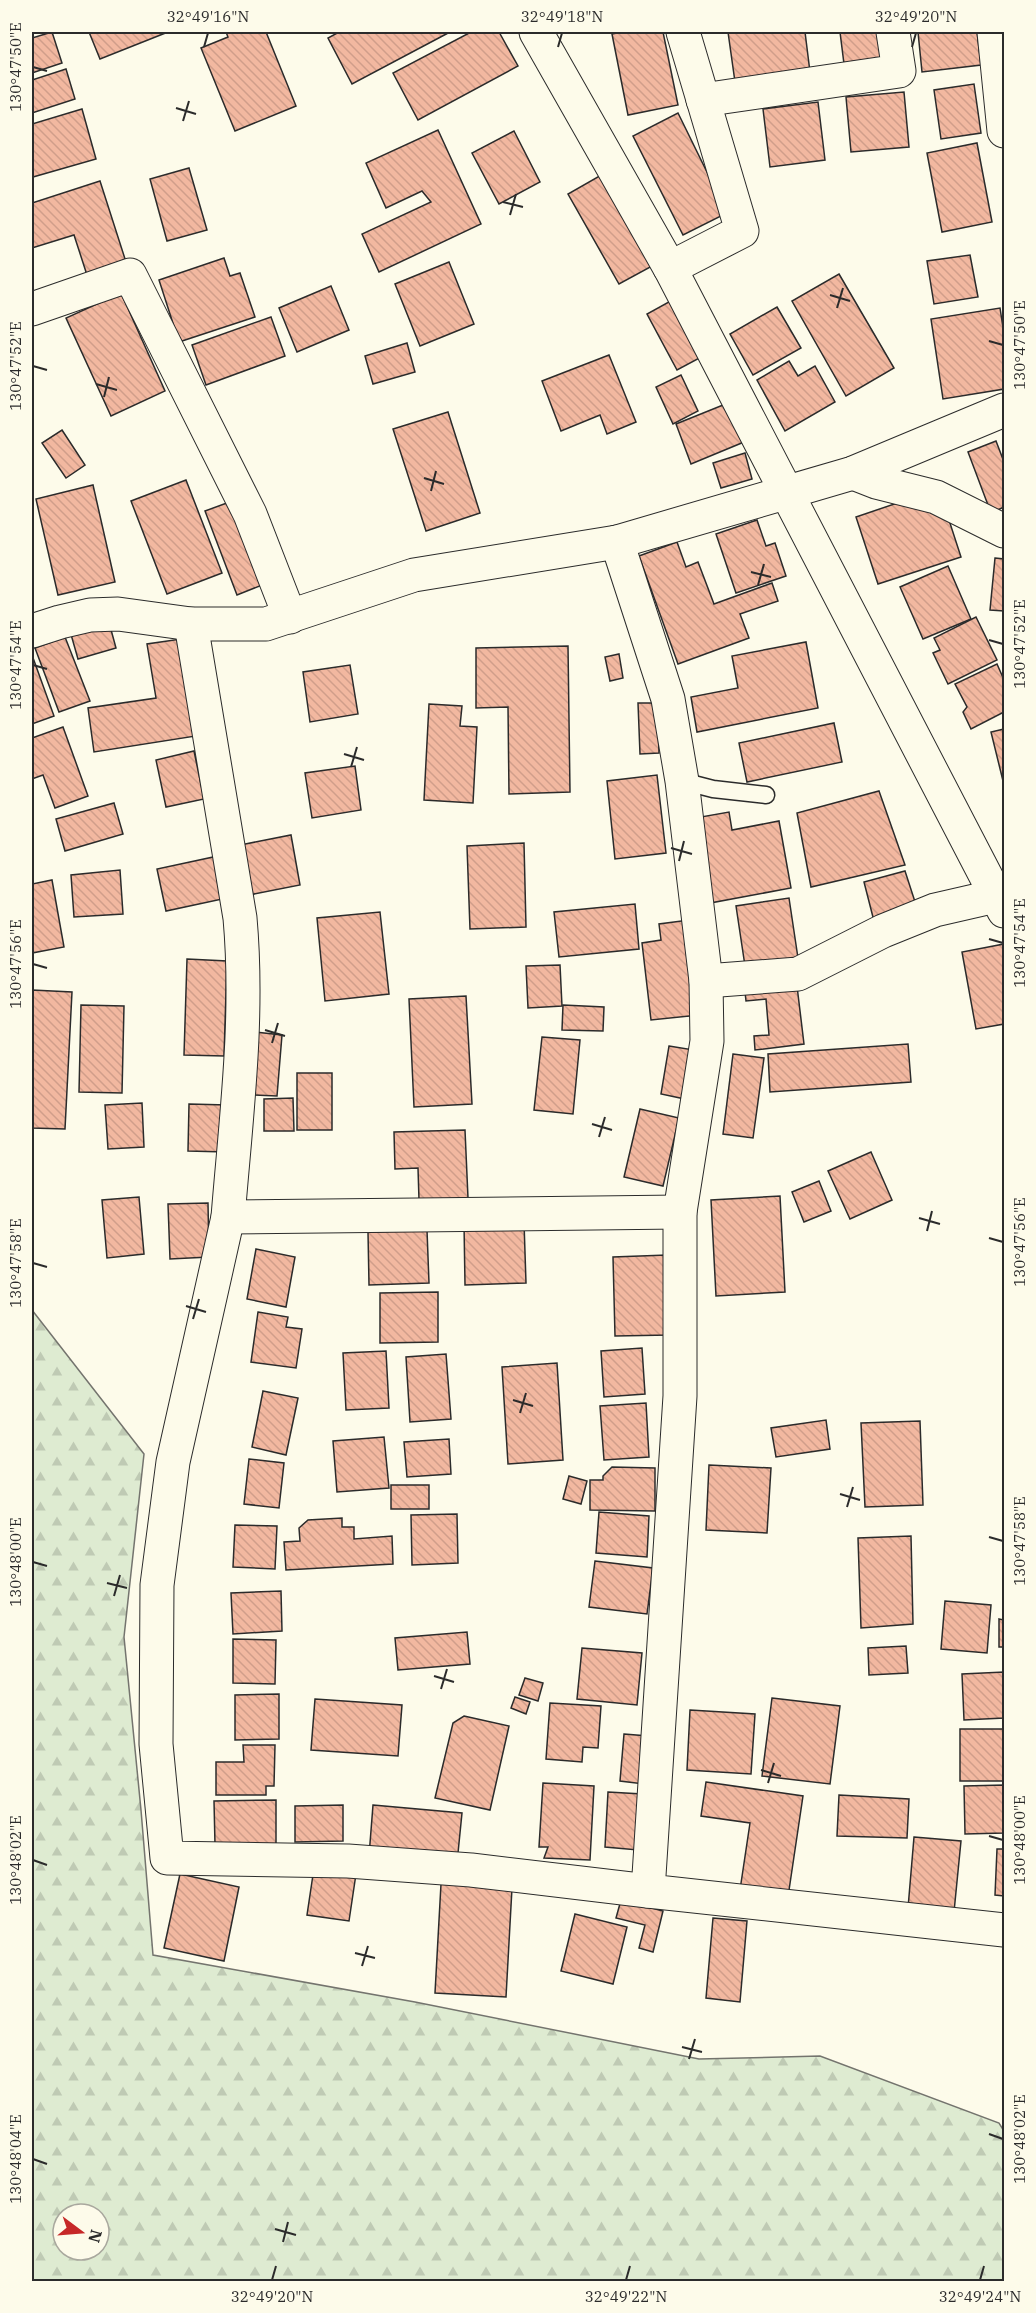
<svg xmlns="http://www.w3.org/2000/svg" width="1036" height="2313" font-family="'IBM Plex Serif',serif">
	<defs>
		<pattern id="forest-firs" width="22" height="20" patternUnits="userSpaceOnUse" patternTransform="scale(1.5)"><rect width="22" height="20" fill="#deebd1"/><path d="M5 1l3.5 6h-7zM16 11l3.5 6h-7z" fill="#bfcab4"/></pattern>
		<pattern id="building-back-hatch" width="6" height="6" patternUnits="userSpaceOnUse" patternTransform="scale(1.5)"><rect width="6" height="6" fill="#f2b8a0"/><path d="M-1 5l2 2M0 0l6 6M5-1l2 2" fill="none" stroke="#d09e8a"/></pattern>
	</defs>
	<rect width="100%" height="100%" fill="#fdfbea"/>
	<!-- forest -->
	<path fill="url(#forest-firs)" stroke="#74746e" stroke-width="1.5" fill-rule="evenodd" d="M32,1310L144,1454L124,1637L141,1810L153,1955L415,2002L699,2059L820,2056L999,2123L1004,2131V2281H32ZM63,2214H99V2250H63Z"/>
	<!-- building -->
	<g fill="url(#building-back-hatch)" stroke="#2b2b2b" stroke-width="1.5">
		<polygon points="52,32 62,63 32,73 32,38"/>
		<polygon points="89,32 168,32 100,59"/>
		<polygon points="226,32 266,32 296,106 235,131 201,48 228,37"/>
		<polygon points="339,32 450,32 352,84 328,38"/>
		<polygon points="471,32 499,32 518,66 418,120 393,73"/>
		<polygon points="622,32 663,32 678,105 628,115 612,34"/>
		<polygon points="728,32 805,32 810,72 735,82"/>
		<polygon points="840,32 887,32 890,57 844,64"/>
		<polygon points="918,32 977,32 981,65 922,72"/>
		<polygon points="66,69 75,99 32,113 32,80"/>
		<polygon points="974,84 981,133 941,139 934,90"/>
		<polygon points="904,92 909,147 851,152 846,97"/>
		<polygon points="818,102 825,160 770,167 763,109"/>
		<polygon points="82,109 96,159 33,177 32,171 32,124"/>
		<polygon points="678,113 727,213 683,235 633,136"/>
		<polygon points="438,130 481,224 379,272 362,234 431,202 422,191 386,208 366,163"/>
		<polygon points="514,131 540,182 499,204 472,153"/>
		<polygon points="977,143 992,222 942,232 927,153"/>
		<polygon points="189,168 207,230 167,241 150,179"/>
		<polygon points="603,174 654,265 619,284 568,194"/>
		<polygon points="100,181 126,262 87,275 74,235 32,248 32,203"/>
		<polygon points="970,255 978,297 934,304 927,261"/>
		<polygon points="224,258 230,276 240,273 255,317 179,342 159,280"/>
		<polygon points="449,262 474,324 420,346 395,284"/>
		<polygon points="839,274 894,368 846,396 792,301"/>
		<polygon points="331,286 349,330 297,352 279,308"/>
		<polygon points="121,293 165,391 111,416 66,318"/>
		<polygon points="676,298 707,354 677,370 647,314"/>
		<polygon points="777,307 801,348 753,375 730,334"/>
		<polygon points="1000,308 1004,334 1004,389 943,399 931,319"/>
		<polygon points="271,317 285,356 206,385 192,345"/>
		<polygon points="407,343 415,372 373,384 365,356"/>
		<polygon points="609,355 636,422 607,434 600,415 561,431 542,381"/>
		<polygon points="789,361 798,376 815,366 835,402 785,431 757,380"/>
		<polygon points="681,375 698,411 673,424 656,387"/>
		<polygon points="728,403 744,442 691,464 676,424"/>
		<polygon points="448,412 480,513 426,531 393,429"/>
		<polygon points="62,430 85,465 66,478 42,443"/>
		<polygon points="996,441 1004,462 1004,507 991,513 968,452"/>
		<polygon points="745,453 752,479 721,488 713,463"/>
		<polygon points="186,480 222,573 167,594 131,501"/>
		<polygon points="93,485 115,582 58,595 36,499"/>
		<polygon points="909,499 948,517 961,557 878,584 856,517"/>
		<polygon points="235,500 267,583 237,595 205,511"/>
		<polygon points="757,520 766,546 775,543 786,576 736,593 716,534"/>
		<polygon points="677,542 686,567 698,562 714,604 772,583 778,601 740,614 749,638 678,664 639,556"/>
		<polygon points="995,558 1004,559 1004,611 990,610"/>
		<polygon points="948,566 971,619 923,639 900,587"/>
		<polygon points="976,617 997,660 948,684 933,653 940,650 934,638"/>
		<polygon points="110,626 116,648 78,659 70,631"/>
		<polygon points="65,637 90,701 59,712 35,648"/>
		<polygon points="181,639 196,736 94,752 88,708 156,698 147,644"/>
		<polygon points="806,642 818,708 697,732 691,697 738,688 732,656"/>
		<polygon points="568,646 570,792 509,794 508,707 476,708 476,648"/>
		<polygon points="619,654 623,678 610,681 605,657"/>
		<polygon points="32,655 54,716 32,724"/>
		<polygon points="997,664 1004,680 1004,712 971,729 963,712 967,707 955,684"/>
		<polygon points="350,665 358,714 310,722 303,672"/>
		<polygon points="638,703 657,703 659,753 640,754"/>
		<polygon points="429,704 462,706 460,726 477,727 473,803 424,800"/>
		<polygon points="834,723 842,762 747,782 739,743"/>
		<polygon points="63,727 88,796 55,808 43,775 32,779 32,738"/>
		<polygon points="1004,729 1004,785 991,732"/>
		<polygon points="194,751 204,799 166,807 156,760"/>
		<polygon points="355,766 361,810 312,818 305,773"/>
		<polygon points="657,775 666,853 615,859 607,781"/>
		<polygon points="879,791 905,865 811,887 797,813"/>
		<polygon points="114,803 123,834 65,851 56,819"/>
		<polygon points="729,812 732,830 779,821 791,888 710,903 695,818"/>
		<polygon points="291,835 300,885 249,895 240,845"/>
		<polygon points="524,843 526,927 470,929 467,846"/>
		<polygon points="218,856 227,898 166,911 157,869"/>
		<polygon points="120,870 123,914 74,917 71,875"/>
		<polygon points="905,871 918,911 875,925 864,882"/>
		<polygon points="52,880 64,947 32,953 32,884"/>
		<polygon points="789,898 798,958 745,966 736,906"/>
		<polygon points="635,904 639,949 559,957 554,912"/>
		<polygon points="380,912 389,994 325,1001 317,918"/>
		<polygon points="689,920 699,1015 651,1020 642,943 661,940 659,924"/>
		<polygon points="1004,944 1004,1024 976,1029 962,952"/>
		<polygon points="187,959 227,961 224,1056 184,1055"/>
		<polygon points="560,965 562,1006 528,1008 526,966"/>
		<polygon points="797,986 804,1044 755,1050 754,1036 769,1035 766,999 746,1001 745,992"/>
		<polygon points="32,990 72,992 65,1129 32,1128"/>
		<polygon points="466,996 472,1104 414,1107 409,999"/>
		<polygon points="81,1005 124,1006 122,1093 79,1092"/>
		<polygon points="563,1005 604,1007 603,1031 562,1030"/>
		<polygon points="255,1032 282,1035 277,1096 251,1095"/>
		<polygon points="542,1037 580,1040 573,1114 534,1110"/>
		<polygon points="908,1044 911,1082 770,1092 768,1054"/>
		<polygon points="669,1046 694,1050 685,1099 661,1094"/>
		<polygon points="733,1054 764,1058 753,1138 723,1134"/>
		<rect x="297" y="1073" width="35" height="57"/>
		<polygon points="293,1098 294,1131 264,1131 264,1099"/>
		<polygon points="142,1103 144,1147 108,1149 105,1105"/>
		<polygon points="189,1104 227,1105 226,1152 188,1151"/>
		<polygon points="640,1109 679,1118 663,1186 624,1177"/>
		<polygon points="465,1130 468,1198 419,1200 418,1168 395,1169 394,1132"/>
		<polygon points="871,1152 892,1200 850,1219 828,1171"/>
		<polygon points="819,1181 831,1211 804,1222 792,1192"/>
		<polygon points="780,1196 785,1292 716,1296 711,1200"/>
		<polygon points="139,1197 144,1254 107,1258 102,1200"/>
		<polygon points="208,1203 209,1257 170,1259 168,1204"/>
		<polygon points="524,1222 526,1283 465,1285 464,1223"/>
		<polygon points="427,1230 429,1283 369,1285 368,1232"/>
		<polygon points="256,1249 295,1257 286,1307 247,1299"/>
		<polygon points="667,1255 669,1335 615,1336 613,1257"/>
		<polygon points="438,1292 438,1342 380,1343 380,1293"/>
		<polygon points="258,1312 288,1317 286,1327 302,1329 296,1368 251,1362"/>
		<polygon points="642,1348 645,1394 604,1397 601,1351"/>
		<polygon points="386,1351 389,1408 346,1410 343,1353"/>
		<polygon points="446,1354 451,1419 410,1422 406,1357"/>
		<polygon points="557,1363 563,1460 508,1464 502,1367"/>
		<polygon points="263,1391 298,1398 286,1455 252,1447"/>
		<polygon points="646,1403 649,1457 604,1460 600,1406"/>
		<polygon points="826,1420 830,1449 776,1457 771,1428"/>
		<polygon points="920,1421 923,1505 865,1507 861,1423"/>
		<polygon points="384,1437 389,1488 337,1492 333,1441"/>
		<polygon points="449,1439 451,1474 407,1477 404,1442"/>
		<polygon points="249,1459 284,1463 279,1508 244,1504"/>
		<polygon points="709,1465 771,1468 767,1533 706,1530"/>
		<polygon points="612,1467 655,1468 655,1511 590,1510 590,1480 603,1480 603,1476"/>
		<polygon points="569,1476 587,1481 581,1504 563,1499"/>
		<rect x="391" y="1485" width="38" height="24"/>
		<polygon points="599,1512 649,1516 647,1557 596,1553"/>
		<polygon points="457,1514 458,1563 412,1565 411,1515"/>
		<polygon points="342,1518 342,1527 354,1527 354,1539 392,1536 393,1564 286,1570 284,1542 300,1541 299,1528 308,1520"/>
		<polygon points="235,1525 277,1526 275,1569 233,1567"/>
		<polygon points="911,1536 913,1624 861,1628 858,1538"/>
		<polygon points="595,1561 653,1568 647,1614 589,1607"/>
		<polygon points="281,1591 282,1631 233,1634 231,1593"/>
		<polygon points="945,1601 991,1605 987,1653 941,1649"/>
		<polygon points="999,1619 1004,1620 1004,1647 999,1647"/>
		<polygon points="467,1632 470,1664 398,1670 395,1638"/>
		<polygon points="233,1639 276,1640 275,1684 233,1683"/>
		<polygon points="906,1646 908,1673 869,1675 868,1648"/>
		<polygon points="582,1648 642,1653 637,1705 577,1699"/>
		<polygon points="1004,1672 1004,1718 964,1720 962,1674"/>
		<polygon points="525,1678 543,1683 538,1701 519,1695"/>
		<polygon points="279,1694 279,1739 235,1740 235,1695"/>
		<polygon points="515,1697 530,1702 526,1714 511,1708"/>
		<polygon points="772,1698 840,1706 830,1784 762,1776"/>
		<polygon points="315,1699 402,1705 398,1756 311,1750"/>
		<polygon points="550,1703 601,1706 598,1748 583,1747 582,1762 546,1759"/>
		<polygon points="690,1710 755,1714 751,1774 687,1770"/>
		<polygon points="464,1716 509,1726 490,1810 435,1798 453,1723"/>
		<rect x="960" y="1729" width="44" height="52"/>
		<polygon points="624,1734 648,1736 644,1784 620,1781"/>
		<polygon points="243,1745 275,1745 274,1786 266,1786 266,1795 216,1795 216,1762 244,1762"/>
		<polygon points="706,1782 803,1796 788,1897 740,1890 750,1823 701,1816"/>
		<polygon points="543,1783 594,1786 590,1860 544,1858 548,1847 539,1847"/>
		<polygon points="1004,1785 1004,1833 965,1834 964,1786"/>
		<polygon points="608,1792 642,1794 638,1850 605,1847"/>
		<polygon points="839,1795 909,1799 907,1838 837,1836"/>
		<polygon points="276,1800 276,1844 215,1845 214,1801"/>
		<polygon points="343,1805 343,1841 295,1842 295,1806"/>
		<polygon points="373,1805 462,1813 457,1863 369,1856"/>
		<polygon points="914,1837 961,1841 954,1912 908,1908"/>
		<polygon points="997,1849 1004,1849 1004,1896 995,1895"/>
		<polygon points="314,1868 356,1874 349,1921 307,1915"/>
		<polygon points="180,1874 239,1887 224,1961 164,1948"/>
		<polygon points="441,1884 512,1888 506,1997 435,1993"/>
		<polygon points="621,1900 663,1911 653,1952 639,1948 645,1925 616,1918"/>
		<polygon points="575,1914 627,1927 613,1984 561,1971"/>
		<polygon points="713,1918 747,1921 740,2002 706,1998"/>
	</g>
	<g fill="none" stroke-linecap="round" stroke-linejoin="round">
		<!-- service casing -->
		<g stroke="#2b2b2b" stroke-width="19">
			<polyline id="service" points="682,781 713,789 766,795"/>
		</g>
		<!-- minor casing -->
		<g stroke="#2b2b2b" stroke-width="35">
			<g id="minor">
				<polyline points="536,32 670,268 1004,911"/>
				<polyline points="994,32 1004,131"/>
				<polyline points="703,100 899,71 893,32"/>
				<polyline points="670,268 742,231 683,32"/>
				<polyline points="32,309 130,275 250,514 290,617"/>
				<polyline points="853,473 876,482 936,497 1004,531"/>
				<polyline points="617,542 668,699 682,781 706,981 707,1041 680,1212 680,1396 648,1891 1004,1930"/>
				<path d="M191,624L240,918C249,1018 236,1118 228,1217L680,1212"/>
				<polyline points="32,631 60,622 90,615 118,614 191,624 266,624 414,575 617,542 853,473 1004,410"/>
				<polyline points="706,981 798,974 883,931 935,910 996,896"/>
				<polyline points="228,1217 173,1462 157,1585 156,1744 167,1858 348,1861 471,1870 648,1891"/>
			</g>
		</g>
		<!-- service -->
		<use href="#service" stroke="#fdfbea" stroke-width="16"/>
		<!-- minor -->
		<use href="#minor" stroke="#fdfbea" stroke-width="33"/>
	</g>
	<!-- ticks -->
	<path fill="none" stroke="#2b2b2b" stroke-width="2" d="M204,47L208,33M558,47L562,33M912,47L916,33M33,67L47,71M176,108L196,114M183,121L189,101M503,202L523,207M510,215L516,194M830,295L850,301M837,308L843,288M989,341L1003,345M33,366L47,370M96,384L117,390M104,397L109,377M424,478L444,484M431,491L436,471M751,572L771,577M758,585L764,564M989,640L1003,644M33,665L47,669M344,754L364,760M351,767L357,747M671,848L692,854M679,861L684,841M989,939L1003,943M33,964L47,968M265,1030L285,1036M272,1043L278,1023M592,1124L612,1130M599,1137L605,1117M919,1218L940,1224M927,1231L932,1211M989,1238L1003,1242M33,1263L47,1267M186,1306L206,1312M193,1319L199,1299M513,1400L533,1406M520,1413L526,1393M840,1494L860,1500M847,1507L853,1487M989,1537L1003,1541M33,1562L47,1566M107,1583L127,1588M114,1596L120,1575M434,1676L454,1682M441,1689L447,1669M761,1770L781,1776M768,1783L774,1763M989,1836L1003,1840M33,1860L47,1865M355,1953L375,1958M362,1966L368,1946M682,2047L702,2052M689,2059L695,2039M989,2134L1003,2139M33,2159L47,2164M275,2229L296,2235M283,2242L288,2222M272,2280L276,2266M626,2280L630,2266M980,2280L984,2266"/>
	<!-- border -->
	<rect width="1036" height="2313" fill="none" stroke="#fdfbea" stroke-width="66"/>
	<!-- north arrow -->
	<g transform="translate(81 2232) rotate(106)"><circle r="28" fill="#fdfbea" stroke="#a9a89e" stroke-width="1.5"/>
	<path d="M0-4.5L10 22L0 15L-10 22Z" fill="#c62828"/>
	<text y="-9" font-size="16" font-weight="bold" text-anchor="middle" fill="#2b2b2b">N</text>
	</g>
	<rect x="33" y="33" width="970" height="2247" fill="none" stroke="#2b2b2b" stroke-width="2"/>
	<g font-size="15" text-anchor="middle" fill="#2b2b2b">
		<text x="208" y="22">32°49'16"N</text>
		<text x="562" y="22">32°49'18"N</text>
		<text x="916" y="22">32°49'20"N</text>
		<text transform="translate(16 67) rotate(-90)" y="5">130°47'50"E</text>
		<text transform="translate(1020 345) rotate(-90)" y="5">130°47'50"E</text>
		<text transform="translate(16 366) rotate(-90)" y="5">130°47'52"E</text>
		<text transform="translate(1020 644) rotate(-90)" y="5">130°47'52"E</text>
		<text transform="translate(16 665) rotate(-90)" y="5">130°47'54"E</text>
		<text transform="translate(1020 943) rotate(-90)" y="5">130°47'54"E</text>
		<text transform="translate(16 964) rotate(-90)" y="5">130°47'56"E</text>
		<text transform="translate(1020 1242) rotate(-90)" y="5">130°47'56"E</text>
		<text transform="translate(16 1263) rotate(-90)" y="5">130°47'58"E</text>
		<text transform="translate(1020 1541) rotate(-90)" y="5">130°47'58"E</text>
		<text transform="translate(16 1562) rotate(-90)" y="5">130°48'00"E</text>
		<text transform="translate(1020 1840) rotate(-90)" y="5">130°48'00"E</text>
		<text transform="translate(16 1860) rotate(-90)" y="5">130°48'02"E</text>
		<text transform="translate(1020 2139) rotate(-90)" y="5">130°48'02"E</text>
		<text transform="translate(16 2159) rotate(-90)" y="5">130°48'04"E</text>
		<text x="272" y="2302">32°49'20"N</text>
		<text x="626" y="2302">32°49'22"N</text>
		<text x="980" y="2302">32°49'24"N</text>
	</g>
</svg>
